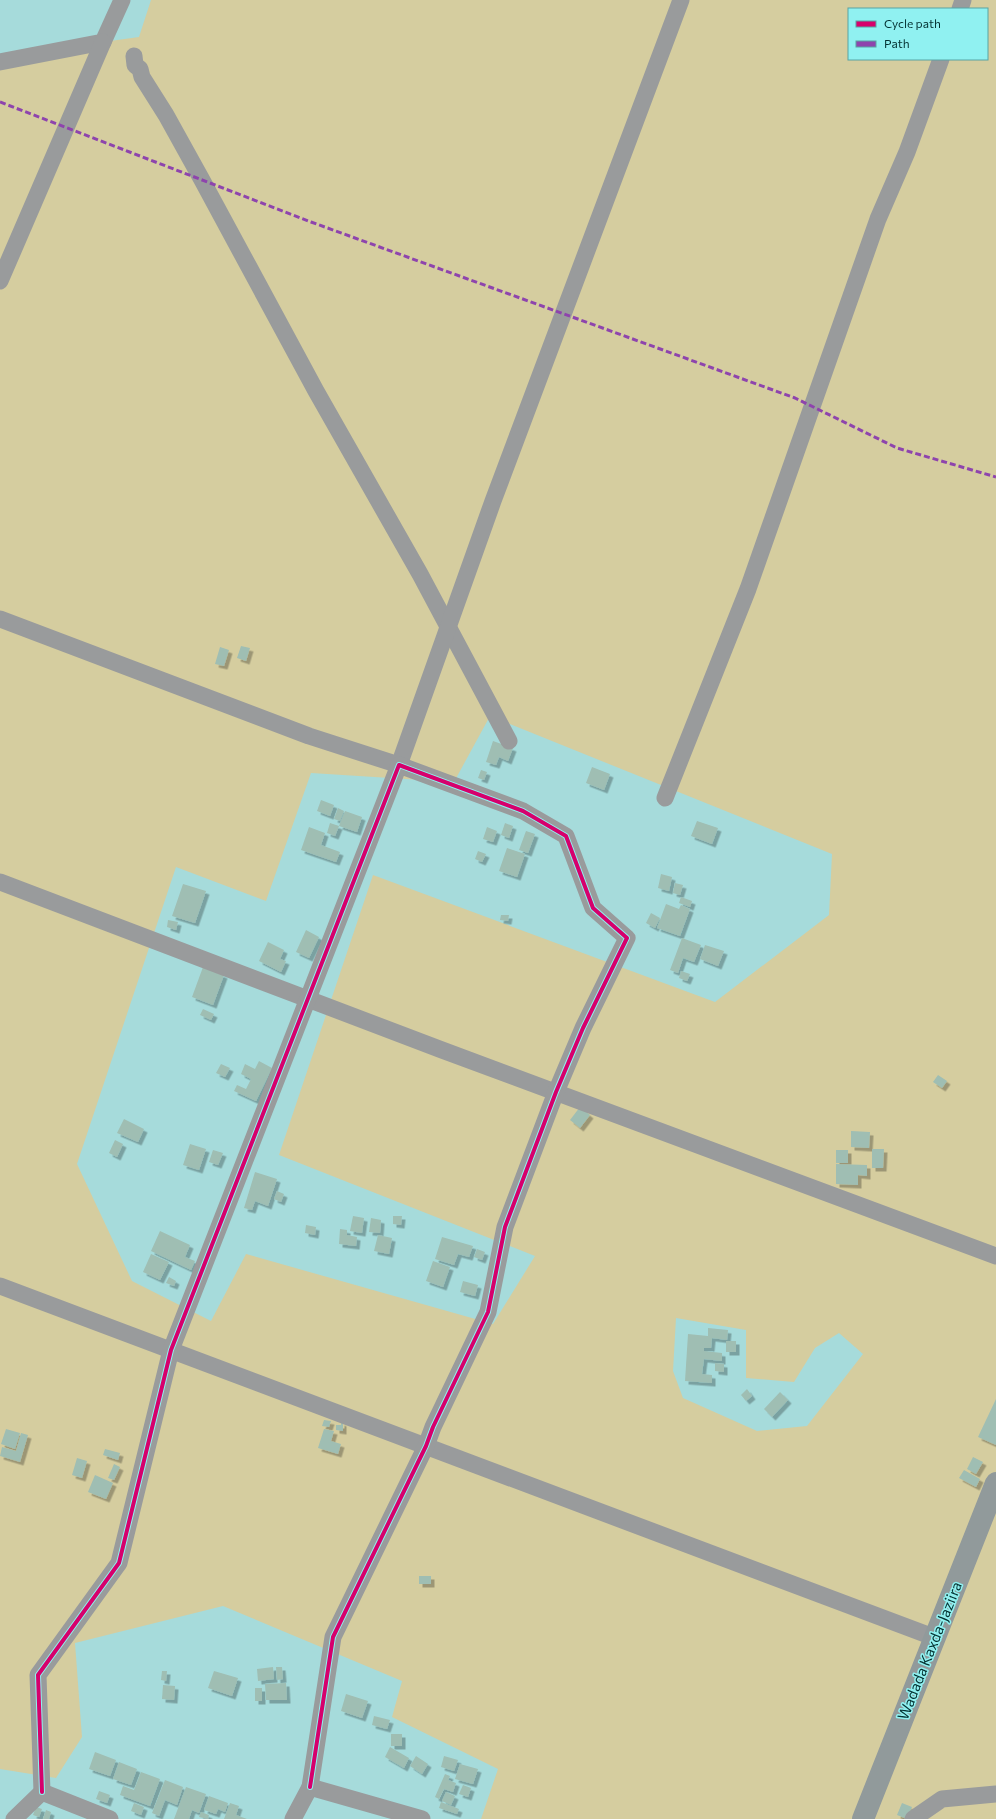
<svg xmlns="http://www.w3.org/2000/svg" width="996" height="1819" font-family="Commissioner,sans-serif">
	<defs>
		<filter id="shadow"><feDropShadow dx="3.5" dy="3.5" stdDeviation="0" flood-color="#0004"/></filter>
	</defs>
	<rect width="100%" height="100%" fill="#a6dbdb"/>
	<!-- green -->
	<path fill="#d5cd9f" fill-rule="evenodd" d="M151,0H996V1819H481L498,1769L392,1717L402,1681L223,1606L75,1643L82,1737L56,1778L0,1769V60L103,42L139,37ZM849,9H987V59H849ZM490,716L832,854L829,915L715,1002L373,875L279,1155L535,1256L493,1324L246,1254L211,1321L132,1281L77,1164L176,867L266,901L311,773L454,782ZM676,1318L746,1330V1378L794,1382L815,1348L839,1333L863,1354L807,1426L757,1431L683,1398L673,1371Z"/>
	<!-- building -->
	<g fill="#9fbeb3" filter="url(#shadow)">
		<polygon points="241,646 250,648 246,661 237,658"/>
		<polygon points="220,647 229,650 224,666 215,664"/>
		<polygon points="493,741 513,748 508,761 499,757 496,765 486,762"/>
		<polygon points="592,767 610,774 604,790 586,783"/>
		<polygon points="481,770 487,772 484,780 478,778"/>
		<polygon points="321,800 334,805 330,816 317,811"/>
		<polygon points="338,808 344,811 340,821 334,819"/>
		<polygon points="345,811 362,817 357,832 339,826"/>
		<polygon points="697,821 718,828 712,844 691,836"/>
		<polygon points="330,823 339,826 335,836 327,833"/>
		<polygon points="505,823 513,826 509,838 501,835"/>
		<polygon points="309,827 325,833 321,845 340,852 336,862 301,850"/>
		<polygon points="487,827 497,831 493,842 483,839"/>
		<polygon points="526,831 535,834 528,853 519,850"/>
		<polygon points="507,848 525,854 517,877 499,871"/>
		<polygon points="478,851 486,854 482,862 475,859"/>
		<polygon points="661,874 672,877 669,891 658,888"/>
		<polygon points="675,883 683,885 680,895 673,893"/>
		<polygon points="183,884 206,891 195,923 172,916"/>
		<polygon points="681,897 692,901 690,907 679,903"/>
		<polygon points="666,904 679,909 681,905 690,909 680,936 657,928"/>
		<polygon points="651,913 660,918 655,928 646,923"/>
		<polygon points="501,915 509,915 508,921 500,920"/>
		<polygon points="168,920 178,922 176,930 167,927"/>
		<polygon points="306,930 319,937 309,958 296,952"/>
		<polygon points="682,938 701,945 694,962 683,958 678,973 670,970"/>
		<polygon points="268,942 284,950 280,959 286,961 281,972 259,961"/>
		<polygon points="705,945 724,951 718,966 700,959"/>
		<polygon points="203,967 224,975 213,1005 192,997"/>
		<polygon points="681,971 690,974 687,981 679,978"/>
		<polygon points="203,1009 214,1014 211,1020 200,1015"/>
		<polygon points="259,1061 272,1068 256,1101 234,1091 237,1085 246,1089 251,1079 241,1074 245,1064 255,1069"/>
		<polygon points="221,1064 230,1068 225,1077 216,1073"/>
		<polygon points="938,1075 947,1081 942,1088 933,1082"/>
		<polygon points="580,1107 590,1115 580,1128 570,1120"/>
		<polygon points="124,1119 144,1129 138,1142 117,1133"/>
		<polygon points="851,1131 870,1132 869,1148 851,1147"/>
		<polygon points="115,1140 123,1144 117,1157 109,1153"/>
		<polygon points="190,1144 206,1149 199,1170 183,1165"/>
		<polygon points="872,1149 884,1149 883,1168 872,1168"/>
		<polygon points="213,1150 223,1153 218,1165 209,1162"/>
		<rect x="836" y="1150" width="12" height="13"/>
		<polygon points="836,1164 867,1165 867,1176 858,1175 858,1185 836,1184"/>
		<polygon points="255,1172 277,1179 268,1206 255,1201 252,1210 244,1208"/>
		<polygon points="277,1191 284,1194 281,1202 274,1199"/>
		<polygon points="353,1216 364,1218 362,1233 350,1231"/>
		<polygon points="393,1216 402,1216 401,1225 393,1224"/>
		<polygon points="371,1218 381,1220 380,1233 369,1232"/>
		<polygon points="306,1225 316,1227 315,1235 305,1233"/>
		<polygon points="340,1229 347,1230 347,1235 357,1237 356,1246 339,1244"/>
		<polygon points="160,1231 190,1245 185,1257 195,1261 191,1270 151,1251"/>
		<polygon points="378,1235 392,1238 389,1254 374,1251"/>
		<polygon points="442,1237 473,1246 469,1257 458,1254 454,1265 435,1259"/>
		<polygon points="477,1249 485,1252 482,1260 474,1257"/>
		<polygon points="151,1254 169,1262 160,1280 143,1272"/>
		<polygon points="433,1261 450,1267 443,1287 426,1281"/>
		<polygon points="169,1277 176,1281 174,1286 166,1283"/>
		<polygon points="463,1281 478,1285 475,1296 460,1292"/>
		<polygon points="708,1328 728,1330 727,1340 712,1338 711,1348 704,1348 704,1351 722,1353 722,1361 704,1359 702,1374 712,1375 712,1383 685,1381 688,1334 708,1336"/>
		<rect x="726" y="1341" width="10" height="11"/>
		<polygon points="715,1363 724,1364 724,1372 715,1371"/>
		<polygon points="747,1389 752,1396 746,1401 741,1395"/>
		<polygon points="780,1392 788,1400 772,1417 764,1409"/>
		<polygon points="996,1399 996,1445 978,1437"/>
		<polygon points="324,1420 331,1421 329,1427 322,1426"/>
		<polygon points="341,1422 343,1423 343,1431 336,1430 336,1425 341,1425"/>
		<polygon points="6,1429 20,1433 15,1449 1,1444"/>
		<polygon points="324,1429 334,1431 331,1441 341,1444 338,1454 318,1448"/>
		<polygon points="21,1433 28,1435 20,1462 0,1456 2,1447 16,1451"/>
		<polygon points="105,1449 120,1453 118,1460 103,1455"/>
		<polygon points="973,1457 983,1462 976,1474 967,1469"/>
		<polygon points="77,1458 87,1461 82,1478 72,1475"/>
		<polygon points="114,1464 120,1467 114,1480 108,1478"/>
		<polygon points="964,1470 980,1479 976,1487 959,1478"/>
		<polygon points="95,1475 113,1483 106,1499 88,1492"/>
		<rect x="419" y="1576" width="12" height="8"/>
		<polygon points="273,1667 274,1679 258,1681 257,1669"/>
		<polygon points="276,1667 282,1667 283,1679 277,1680"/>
		<polygon points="162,1671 167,1671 166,1681 161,1680"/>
		<polygon points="214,1671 238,1678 232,1696 208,1688"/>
		<polygon points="286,1683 287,1700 266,1700 265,1684"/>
		<polygon points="163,1685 175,1686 174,1700 162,1699"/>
		<rect x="255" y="1688" width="7" height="13"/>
		<polygon points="346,1694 368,1701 362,1718 341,1711"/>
		<polygon points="374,1716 390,1720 387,1729 372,1725"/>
		<rect x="391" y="1734" width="11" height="12"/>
		<polygon points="390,1747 409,1758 404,1768 385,1757"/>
		<polygon points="95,1752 116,1760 110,1776 89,1769"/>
		<polygon points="416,1756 428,1764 422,1774 410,1766"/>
		<polygon points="444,1756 458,1760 454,1771 441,1767"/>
		<polygon points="119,1762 137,1769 131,1785 113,1779"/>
		<polygon points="460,1764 478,1769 473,1784 455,1779"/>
		<polygon points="141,1772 160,1779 150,1806 120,1795 123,1786 134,1790"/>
		<polygon points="445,1774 450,1776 448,1780 456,1783 453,1792 444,1789 439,1799 435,1797"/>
		<polygon points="165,1780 183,1787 177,1805 165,1800 159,1816 152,1813"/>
		<polygon points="463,1785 471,1788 468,1797 459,1794"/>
		<polygon points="186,1787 206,1794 199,1813 192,1810 189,1819 174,1819"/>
		<polygon points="99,1791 110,1795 107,1803 96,1799"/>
		<polygon points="446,1792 455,1796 451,1805 442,1801"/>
		<polygon points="209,1796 228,1803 225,1812 218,1809 216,1814 204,1810"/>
		<polygon points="441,1802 459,1809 457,1814 439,1808"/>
		<polygon points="134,1803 144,1807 141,1815 131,1811"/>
		<polygon points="230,1803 239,1806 236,1815 247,1819 224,1819"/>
		<polygon points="902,1803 912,1807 907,1819 897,1815"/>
		<polygon points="36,1807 42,1809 39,1817 33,1815"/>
		<polygon points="46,1810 51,1812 49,1819 43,1819"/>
		<polygon points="201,1812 209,1815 208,1819 199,1817"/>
	</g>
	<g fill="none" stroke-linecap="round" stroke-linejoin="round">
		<!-- street -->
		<g stroke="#999b9c" stroke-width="17">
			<polyline points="960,9 963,0"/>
			<polyline points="134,56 135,65 140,69 142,77 166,115 202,180 316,391 420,574 509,741"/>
			<polyline points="0,62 103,42 122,0"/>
			<polyline points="0,281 103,42"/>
			<polyline points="0,619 309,736 399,765 493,501 681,0"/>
			<polyline points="665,798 748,589 878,219 907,152 941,59"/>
			<polyline points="0,882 442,1050 996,1256"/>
			<polyline points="0,1286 936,1638"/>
			<polyline points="42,1792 38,1675 119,1563 171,1350 399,765 523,811 566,836 593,908 627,938 583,1028 556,1092 505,1227 488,1312 433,1427 426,1446 333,1637 310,1787"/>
			<polyline points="14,1819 42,1792 110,1819"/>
			<polyline points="293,1819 310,1787 422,1819"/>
			<polyline points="913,1819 942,1799 996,1794"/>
		</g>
		<!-- secondary -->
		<polyline stroke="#919a9b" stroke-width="22" points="863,1819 996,1483"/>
		<!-- quiet -->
		<polyline stroke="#8e44ad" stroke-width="3" stroke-dasharray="6 3" stroke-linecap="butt" points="0,102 311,222 795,398 897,448 996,477"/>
		<!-- cycleway casing -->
		<g stroke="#90f1f1" stroke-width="6">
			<polyline id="cycleway" points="42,1792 38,1675 119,1563 171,1350 399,765 523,811 566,836 593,908 627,938 583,1028 556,1092 505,1227 488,1312 433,1427 426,1446 333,1637 310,1787"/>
		</g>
		<!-- cycleway -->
		<use href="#cycleway" stroke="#d6006c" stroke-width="4"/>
	</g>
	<g text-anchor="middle" stroke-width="3" stroke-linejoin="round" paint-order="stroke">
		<!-- street labels -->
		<g font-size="15" fill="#033131" stroke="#90f1f1">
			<text transform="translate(930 1651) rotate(-68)" y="5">Wadada Kaxda-Jaziira</text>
		</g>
	</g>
	<!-- legend -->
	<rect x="848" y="8" width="140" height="52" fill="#90f1f1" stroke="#58a4a4"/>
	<rect x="856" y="21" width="20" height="6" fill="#d6006c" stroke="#58a4a4"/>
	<text x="884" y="28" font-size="12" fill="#033131">Cycle path</text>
	<rect x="856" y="41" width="20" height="6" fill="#8e44ad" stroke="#58a4a4"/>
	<text x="884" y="48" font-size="12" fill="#033131">Path</text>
</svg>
